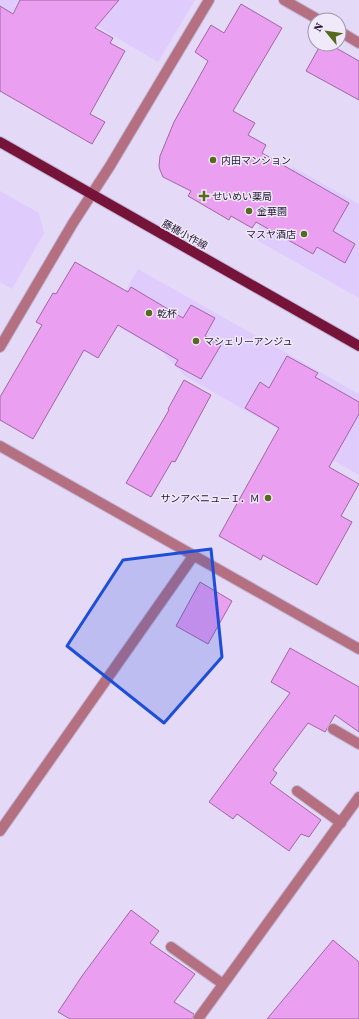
<svg xmlns="http://www.w3.org/2000/svg" width="359" height="1019" font-family="'Source Serif 4','Noto Sans JP',serif">
	<rect width="100%" height="100%" fill="#e5d9f8"/>
	<!-- built -->
	<g fill="#e0cbfd">
		<polygon points="0,0 19,0 0,34"/>
		<polygon points="52,0 195,0 158,62"/>
		<polygon points="293,167 359,204 359,298 253,238"/>
		<polygon points="0,191 39,213 44,233 12,289 0,282"/>
		<polygon points="138,269 359,394 359,475 185,376 162,352 108,321"/>
	</g>
	<!-- building -->
	<g fill="#ea9ff0" stroke="#9f67a4">
		<polygon points="20,0 119,0 95,28 113,38 110,43 125,51 90,114 105,122 92,144 0,91 0,6 13,14"/>
		<polygon points="241,4 282,28 233,111 255,123 248,135 266,145 262,153 349,203 333,231 355,244 345,263 317,247 313,254 256,222 252,228 231,216 229,220 188,196 191,191 163,177 160,170 159,166 160,156 174,122 208,61 195,52 211,25 224,33"/>
		<polygon points="321,44 329,44 359,61 359,100 306,71"/>
		<polygon points="75,262 128,292 131,287 183,318 191,305 215,318 205,336 221,345 201,379 175,365 178,360 118,325 98,358 84,350 33,439 0,420 0,397 42,325 36,322 53,293 56,294"/>
		<polygon points="287,356 318,373 315,377 359,402 359,414 329,467 359,484 341,516 352,522 317,585 263,555 261,560 219,536 279,428 245,408 260,382 269,388"/>
		<polygon points="184,380 211,395 175,462 172,461 151,497 126,483 169,410 168,409"/>
		<polygon points="200,582 232,601 208,644 176,626"/>
		<polygon points="290,648 359,687 359,732 335,715 325,732 308,723 273,770 277,773 270,783 321,820 309,837 301,834 289,851 237,814 233,819 209,802 290,693 271,682"/>
		<polygon points="131,910 159,931 150,943 195,974 174,1002 194,1014 192,1019 70,1019 58,1012 82,976"/>
		<polygon points="333,940 359,962 359,1019 267,1019"/>
	</g>
	<g fill="none" stroke-linecap="round" stroke-linejoin="round">
		<!-- minor casing -->
		<g stroke="#c2b6d5" stroke-width="12">
			<g id="minor">
				<polyline points="284,0 319,20"/>
				<polyline points="339,31 359,43"/>
				<polyline points="0,347 73,223 110,166 209,0"/>
				<polyline points="0,446 359,649"/>
				<polyline points="333,729 359,744"/>
				<polyline points="297,791 341,823"/>
				<polyline points="0,831 194,555"/>
				<polyline points="171,947 223,984"/>
				<polyline points="198,1019 359,797"/>
			</g>
		</g>
		<!-- major casing -->
		<g stroke="#c2b6d5" stroke-width="12">
			<polyline id="major" points="0,142 359,346"/>
		</g>
		<!-- minor -->
		<use href="#minor" stroke="#b47081" stroke-width="10"/>
		<!-- major -->
		<use href="#major" stroke="#751339" stroke-width="10"/>
	</g>
	<!-- marked area -->
	<path fill="#1d4ed8" fill-opacity="0.2" stroke="#1d4ed8" stroke-width="3" stroke-linejoin="round" d="M211,549L222,657L164,723L67,646L123,560Z"/>
	<!-- markers -->
	<g fill="#556b1b" stroke="#efe9f9" stroke-width="1.5">
		<circle cx="213" cy="160" r="4"/>
		<path d="M202 190h4v4h4v4h-4v4h-4v-4h-4v-4h4z"/>
		<circle cx="249" cy="211" r="4"/>
		<circle cx="304" cy="234" r="4"/>
		<circle cx="149" cy="313" r="4"/>
		<circle cx="196" cy="341" r="4"/>
		<circle cx="268" cy="498" r="4"/>
	</g>
	<g text-anchor="middle" stroke-width="3" stroke-linejoin="round" paint-order="stroke">
		<!-- poi labels -->
		<g font-size="10" fill="#241733" stroke="#efe9f9" text-anchor="start">
			<text x="221" y="164">内田マンション</text>
			<text x="212" y="200">せいめい薬局</text>
			<text x="257" y="215">金華園</text>
			<text x="296" y="238" text-anchor="end">マスヤ酒店</text>
			<text x="157" y="317">乾杯</text>
			<text x="204" y="345">マシェリーアンジュ</text>
			<text x="260" y="502" text-anchor="end">サンアベニューＩ．Ｍ</text>
		</g>
		<!-- street labels -->
		<g font-size="10" fill="#241733" stroke="#efe9f9">
			<text transform="translate(185 234) rotate(29)" y="4">藤橋小作線</text>
		</g>
	</g>
	<!-- north arrow -->
	<g transform="translate(327 32) rotate(299)"><circle r="19" fill="#efe9f9" stroke="#9e95aa"/>
	<path d="M0-3L7 15L0 10L-7 15Z" fill="#556b1b"/>
	<text y="-6" font-size="11" font-weight="bold" text-anchor="middle" fill="#241733">N</text>
	</g>
</svg>
